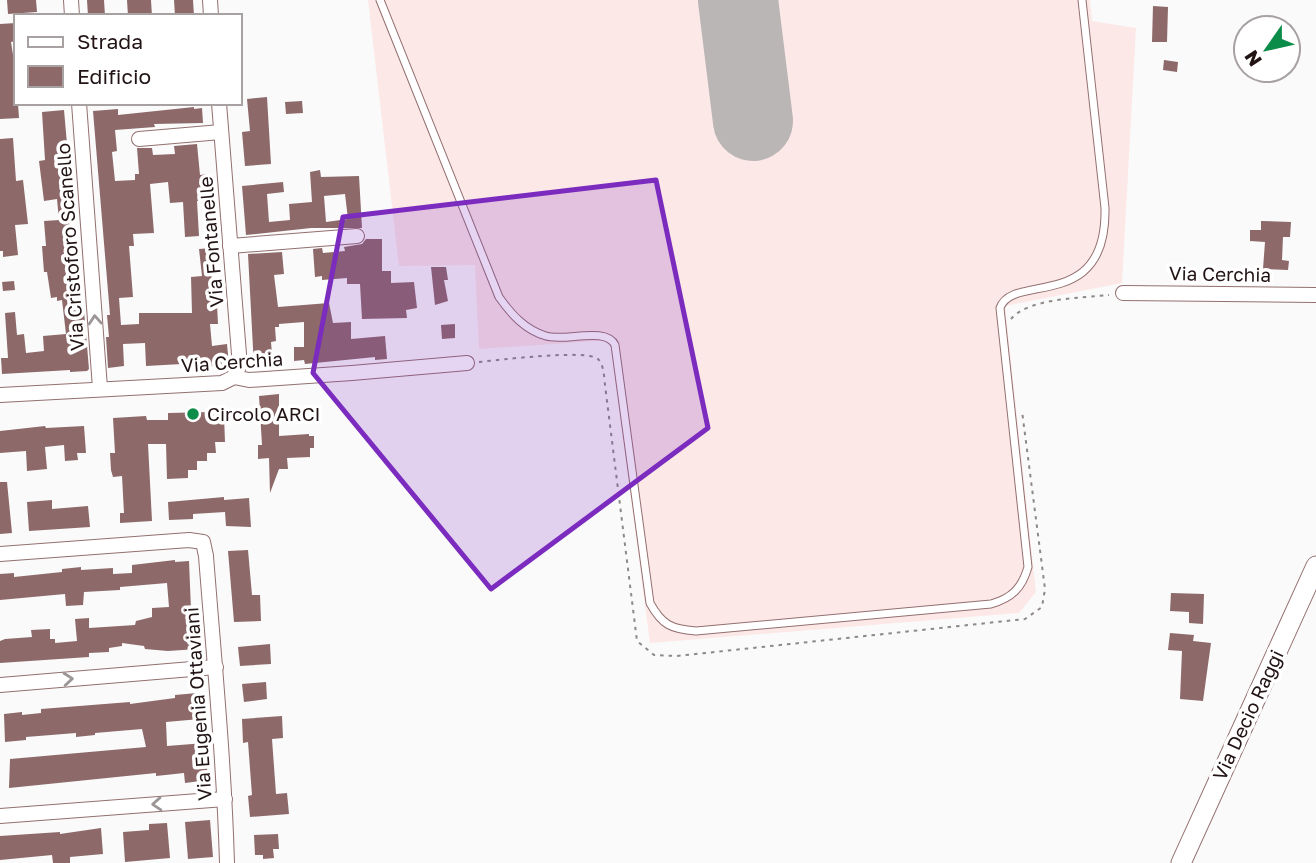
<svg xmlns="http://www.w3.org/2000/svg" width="1316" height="863" font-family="'Golos Text',sans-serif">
	<rect width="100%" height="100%" fill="#fafafa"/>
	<!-- built -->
	<polygon fill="#fce8e7" points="368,0 1090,0 1092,21 1136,28 1122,283 1005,306 1036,592 1019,613 650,643 610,340 479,349 475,265 399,266"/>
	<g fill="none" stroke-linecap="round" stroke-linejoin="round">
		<!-- runway -->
		<polyline stroke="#bab6b6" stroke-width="80" points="738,0 753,121"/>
	</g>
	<!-- building -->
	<g fill="#8d696a" fill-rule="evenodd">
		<polygon points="7,0 36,0 37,12 8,14"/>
		<polygon points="87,0 104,0 105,16 88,16"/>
		<polygon points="127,0 151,0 152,16 128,16"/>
		<polygon points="174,0 193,0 194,16 175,16"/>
		<polygon points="1153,6 1168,7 1167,42 1152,42"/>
		<polygon points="16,23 16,41 11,42 16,74 16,104 18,104 19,118 0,119 0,24"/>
		<polygon points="1164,60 1178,62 1177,72 1163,70"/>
		<polygon points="267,97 271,164 245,166 242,132 250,131 247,99"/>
		<polygon points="302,101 303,113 286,114 285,102"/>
		<polygon points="194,107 194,109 202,108 203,123 154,124 155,127 115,130 117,151 112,152 115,181 135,180 135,174 139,174 137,148 152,148 153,155 175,154 174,146 197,144 200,175 208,174 210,200 197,201 199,236 185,237 183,202 170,203 168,182 150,184 154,233 133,234 134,246 129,246 133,297 119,298 121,325 139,324 139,313 192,313 191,277 202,276 199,249 213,248 215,267 211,267 213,304 217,304 218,324 210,324 212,346 227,344 229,365 201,367 200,363 146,366 145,343 123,344 124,366 108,368 106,337 109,337 107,315 110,315 93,111 118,109 118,115"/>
		<polygon points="64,110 71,189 72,253 75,253 81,293 79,293 81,311 84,311 89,369 87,371 70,372 70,370 2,374 1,358 8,358 5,313 15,312 17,335 24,334 26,353 44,351 43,336 66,334 62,300 57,301 57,297 51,298 47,272 44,272 42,246 46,246 44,221 59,220 57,199 44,201 39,161 45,160 42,112"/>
		<polygon points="13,138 16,181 23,180 28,224 15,225 18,255 3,257 3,251 0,251 0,139"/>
		<path d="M320,170L321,177L359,176L362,228H311L246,235L242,186L283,182L284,192L267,194L269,222L290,220L289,204L312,202L310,172ZM345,194L348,219L326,222L324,196Z"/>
		<polygon points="1261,221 1291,222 1290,237 1283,237 1282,260 1289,261 1288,270 1263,269 1265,242 1250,241 1250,230 1261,230"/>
		<polygon points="366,239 382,239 382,271 391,271 391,283 414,282 417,308 406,310 407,318 362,319 360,284 347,284 347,278 322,280 322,276 315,277 313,249 322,248 323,253 345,251 344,247 362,244"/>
		<polygon points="282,252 284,274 274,275 278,307 329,303 333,323 351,322 351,339 385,336 387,359 375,360 375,357 305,364 304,360 294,361 294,347 304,347 304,322 279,324 279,327 275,327 276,341 271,342 273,366 254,367 248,254"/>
		<polygon points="431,267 446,267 448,280 444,280 448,301 435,305"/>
		<polygon points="14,281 15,290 3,291 2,282"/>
		<polygon points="455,324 455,338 442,339 441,325"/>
		<polygon points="279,394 279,436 309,434 309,436 314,436 314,448 310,448 310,457 287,458 288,469 279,469 270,493 269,458 258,459 258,445 262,445 259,396"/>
		<polygon points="213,412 214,417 224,416 225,442 215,442 216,453 207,453 207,461 197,461 197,470 188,470 188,478 167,479 166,444 148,444 152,521 120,523 120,513 124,513 122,476 113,477 111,470 110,453 115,453 113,418 146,416 147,420 168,420 168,413"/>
		<polygon points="45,426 46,428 84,426 86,453 77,453 78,460 65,461 64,445 45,447 47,469 27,471 26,451 0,453 0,431"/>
		<polygon points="0,482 7,482 12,533 0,534"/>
		<polygon points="224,497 224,500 249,498 251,527 226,526 225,512 193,514 193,519 169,520 168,502"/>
		<polygon points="52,500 52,509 88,506 90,527 29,531 27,502"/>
		<polygon points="248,550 252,595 260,595 261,621 234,622 228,551"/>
		<polygon points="175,560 175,562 189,561 191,610 192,623 195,623 197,649 168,651 145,649 144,646 122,643 122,646 109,648 109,652 89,653 89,657 0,663 0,641 5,639 32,637 31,630 50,629 50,639 55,639 55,643 77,641 75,619 89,618 89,628 135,625 136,621 152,617 152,608 169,607 167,583 120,587 120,590 84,592 83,605 66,606 65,594 0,600 0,574 14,573 14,577 62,572 62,569 81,567 81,570 113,568 113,574 132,573 132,565"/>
		<polygon points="1171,593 1204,594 1203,624 1189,623 1189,612 1170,611"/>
		<polygon points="1170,633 1194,635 1193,641 1211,643 1203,701 1180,699 1182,651 1168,650"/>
		<polygon points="270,644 271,664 240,666 238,647"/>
		<polygon points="266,682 267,699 244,702 242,684"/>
		<polygon points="197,693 200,719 166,722 167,746 205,743 208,780 185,783 184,773 156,776 156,773 9,788 10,759 146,747 142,729 95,733 95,735 76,737 76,733 26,737 26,740 5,742 4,714 22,712 22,715 41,713 41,709 130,702 130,704 175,698 175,695"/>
		<polygon points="282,716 283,738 272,739 276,794 287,793 289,814 250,817 248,796 252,795 248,742 243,743 242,719"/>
		<polygon points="210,820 213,857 188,859 185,822"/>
		<polygon points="167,823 170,858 125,862 123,832 149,830 149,824"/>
		<polygon points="101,828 103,854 70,857 70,863 53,863 52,855 0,860 0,836 60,832 60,834"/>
		<polygon points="278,834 279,849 273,849 274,858 263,859 263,855 255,855 254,835"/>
	</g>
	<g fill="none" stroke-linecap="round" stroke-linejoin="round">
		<!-- service casing -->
		<g stroke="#936f70" stroke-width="9">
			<path id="service" d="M380,0L499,297C511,314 525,330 546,336C565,342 606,326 615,345L650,603C662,625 671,629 696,631L991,604C1012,598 1022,588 1028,567L1000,308C1012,272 1107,314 1105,208L1082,0"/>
		</g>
		<!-- minor casing -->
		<g stroke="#936f70" stroke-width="16">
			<g id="minor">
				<polyline points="71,0 72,16"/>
				<polyline points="210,0 211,16"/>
				<polyline points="79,103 100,388"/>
				<polyline points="219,103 239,354 238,369 234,377"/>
				<polyline points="139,139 221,132"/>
				<polyline points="230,246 357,236"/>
				<polyline points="1123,293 1316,295"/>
				<polyline points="0,395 222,383 234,377 249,380 352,373 467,363"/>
				<path d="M0,554L189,540L203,542L206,556C214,659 224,760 227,863"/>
				<polyline points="0,685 216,667"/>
				<polyline points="0,816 225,799"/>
			</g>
		</g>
		<!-- secondary casing -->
		<g stroke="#936f70" stroke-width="21">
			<polyline id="secondary" points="1181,863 1316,566"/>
		</g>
		<!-- path -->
		<g stroke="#8f8888" stroke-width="2" stroke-dasharray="3.5 5" stroke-linecap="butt">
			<path d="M1011,319C1028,298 1082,298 1109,295"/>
			<path d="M479,362C498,360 588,349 598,359C604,365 604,377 605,385L637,641L654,655L677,656L1025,619L1042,607L1045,589L1022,411"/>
		</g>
		<!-- service -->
		<use href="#service" stroke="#fff" stroke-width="7"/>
		<!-- minor -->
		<use href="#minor" stroke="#fff" stroke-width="14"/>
		<!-- secondary -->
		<use href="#secondary" stroke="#fff" stroke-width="19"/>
	</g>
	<!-- one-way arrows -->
	<defs><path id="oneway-chevron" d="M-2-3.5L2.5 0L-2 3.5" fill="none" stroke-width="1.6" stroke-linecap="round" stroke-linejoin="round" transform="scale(1.75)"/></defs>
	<g stroke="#9c9596">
		<use href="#oneway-chevron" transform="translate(95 320) rotate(-94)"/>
		<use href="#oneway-chevron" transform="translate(68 679) rotate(-5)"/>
		<use href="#oneway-chevron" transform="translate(157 804) rotate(176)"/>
	</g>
	<!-- marked area -->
	<path fill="#7b2cbf" fill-opacity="0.2" stroke="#7b2cbf" stroke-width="5" stroke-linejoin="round" d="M656,180L708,428L491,589L313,373L343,217Z"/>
	<!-- markers -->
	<circle fill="#0c8c49" stroke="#fff" stroke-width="2.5" cx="193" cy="414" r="7"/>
	<g text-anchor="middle" stroke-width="7" stroke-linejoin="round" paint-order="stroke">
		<!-- street labels -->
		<g font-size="19" fill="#221415" stroke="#fff">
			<text transform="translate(211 242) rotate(-95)" y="7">Via Fontanelle</text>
			<text transform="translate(70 247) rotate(-94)" y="7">Via Cristoforo Scanello</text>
			<text transform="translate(1220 274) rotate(1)" y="7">Via Cerchia</text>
			<text transform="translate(232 362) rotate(-4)" y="7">Via Cerchia</text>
			<text transform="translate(198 704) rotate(-94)" y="7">Via Eugenia Ottaviani</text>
			<text transform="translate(1248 715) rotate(-65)" y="7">Via Decio Raggi</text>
		</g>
		<!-- poi labels -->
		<g font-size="19" fill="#221415" stroke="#fff" text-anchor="start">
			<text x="207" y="421">Circolo ARCI</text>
		</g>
	</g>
	<!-- legend -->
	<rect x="14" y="14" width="228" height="91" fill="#ffffff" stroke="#a7a1a1" stroke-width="2"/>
	<rect x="28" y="37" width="35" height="10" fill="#ffffff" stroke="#a7a1a1" stroke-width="2"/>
	<text x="77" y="49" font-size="21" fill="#221415">Strada</text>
	<rect x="28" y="66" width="35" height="21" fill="#8d696a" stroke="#a7a1a1" stroke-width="2"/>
	<text x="77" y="84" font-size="21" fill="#221415">Edificio</text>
	<!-- north arrow -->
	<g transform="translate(1267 49) rotate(236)"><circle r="33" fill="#ffffff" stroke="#a7a1a1" stroke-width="2"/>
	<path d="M0-5L12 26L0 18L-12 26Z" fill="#0c8c49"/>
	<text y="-10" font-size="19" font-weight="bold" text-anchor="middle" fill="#221415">N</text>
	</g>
</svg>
